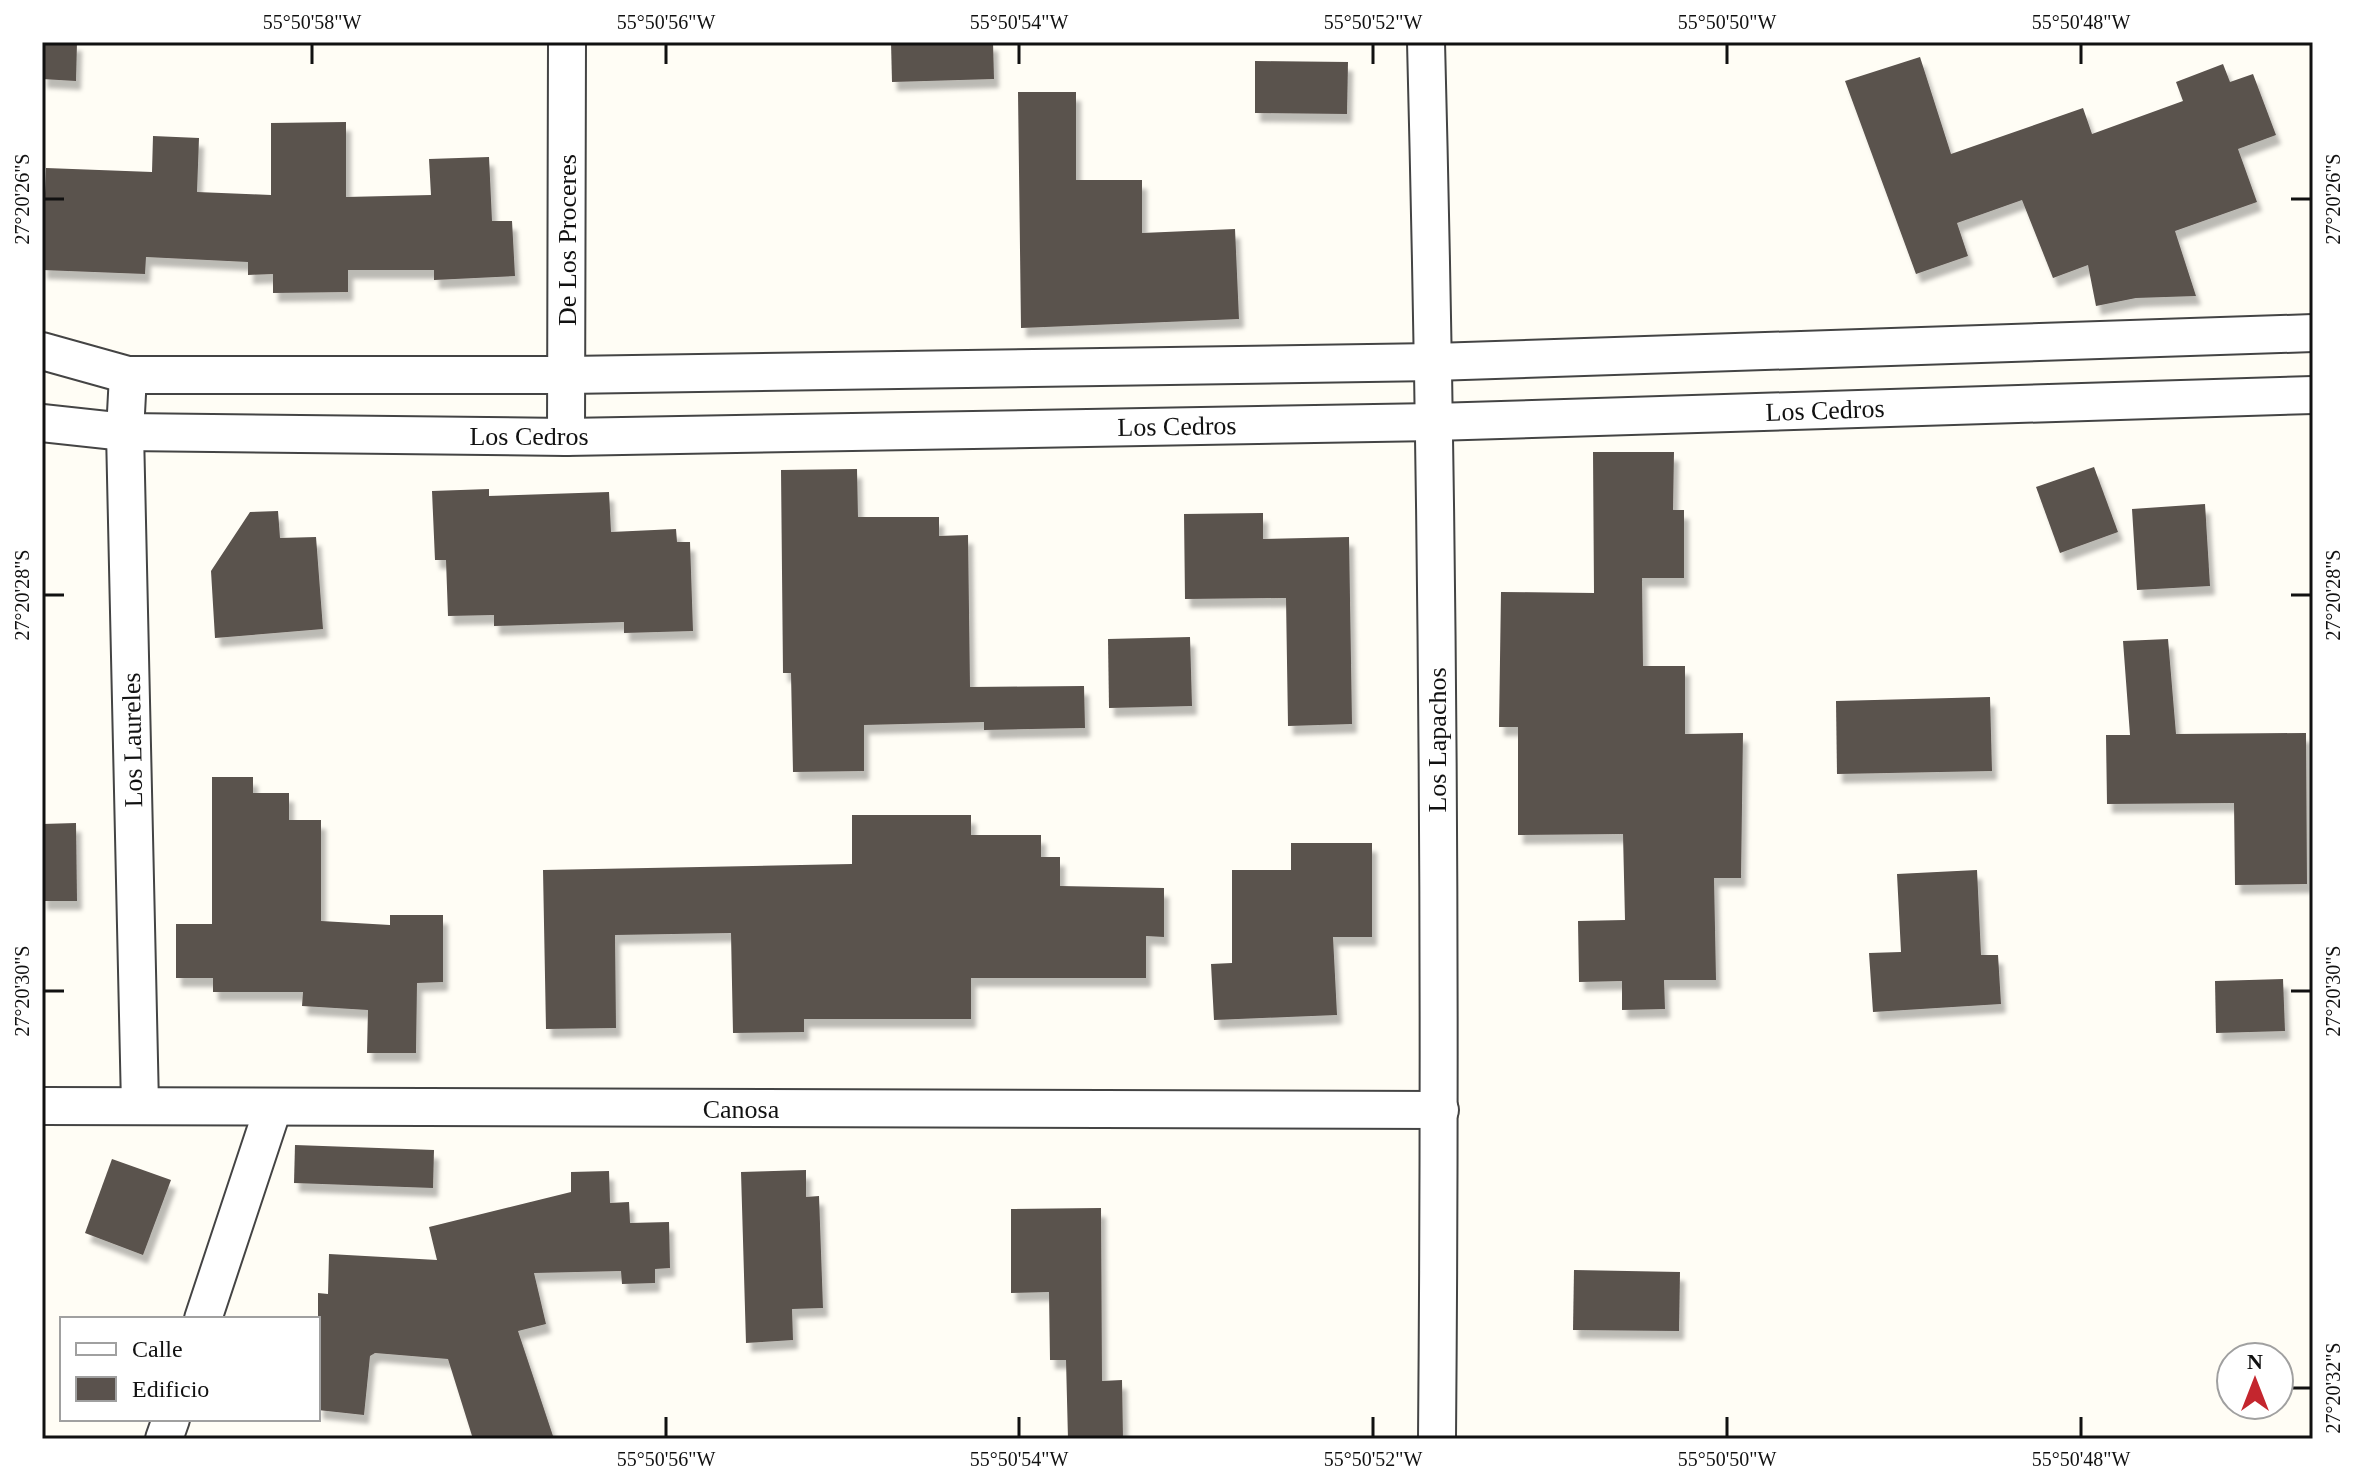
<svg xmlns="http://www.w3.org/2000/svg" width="2355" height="1481" font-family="Georgia,serif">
	<defs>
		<filter id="shadow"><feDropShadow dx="5" dy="9" stdDeviation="2" flood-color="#0004"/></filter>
	</defs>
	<rect width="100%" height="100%" fill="#fffdf5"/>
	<!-- building -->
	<g fill="#5a524d" filter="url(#shadow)">
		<polygon points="43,42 77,42 76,81 42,79"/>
		<polygon points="891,42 993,42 994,79 892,82"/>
		<polygon points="1920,57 1951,154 2083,108 2092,134 2183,101 2176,82 2223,64 2230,82 2253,74 2276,135 2238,149 2257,202 2175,231 2196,296 2136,298 2096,306 2088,265 2053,278 2022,200 1957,223 1968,256 1916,274 1845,81"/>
		<polygon points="1255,61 1348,62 1347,114 1255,113"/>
		<polygon points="1018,92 1076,92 1076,180 1142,180 1142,233 1235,229 1239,319 1021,328"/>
		<polygon points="346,122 346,197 431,195 429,159 489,157 492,221 512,221 515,276 434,280 434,270 348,270 348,292 273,293 273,274 248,275 248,262 146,257 145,274 42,270 46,168 152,172 153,136 199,138 197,192 271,195 271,123"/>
		<polygon points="1593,452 1674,452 1673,510 1684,510 1684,578 1642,578 1643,666 1685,666 1685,734 1743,733 1741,878 1714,878 1716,980 1664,980 1665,1009 1622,1010 1622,981 1579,982 1578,921 1625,920 1623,834 1518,835 1518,727 1499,727 1501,592 1594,593"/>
		<polygon points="2094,467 2118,532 2060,553 2036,487"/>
		<polygon points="857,469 858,517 939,517 939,536 968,535 970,687 1084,686 1085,728 984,730 984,722 864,725 864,771 793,772 791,673 783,673 781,470"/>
		<polygon points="489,489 489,496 609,492 611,532 676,529 677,542 690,542 693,631 624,633 624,622 494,626 494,615 448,616 446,560 435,560 432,491"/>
		<polygon points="2205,504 2210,586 2137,590 2132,509"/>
		<polygon points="278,511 280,538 316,537 323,629 215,638 211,571 250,512"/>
		<polygon points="1263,513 1263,539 1349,537 1352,724 1288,726 1286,598 1185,599 1184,514"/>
		<polygon points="1190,637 1192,706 1109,708 1108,639"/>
		<polygon points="2168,639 2176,734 2306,733 2307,884 2235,885 2234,803 2107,804 2106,735 2130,735 2123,641"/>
		<polygon points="1990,697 1992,771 1837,774 1836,701"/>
		<polygon points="212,777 253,777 253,793 289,793 289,820 321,820 321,921 390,925 390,915 443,915 443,982 417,983 416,1053 367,1053 368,1010 302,1006 303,992 213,992 213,978 176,978 176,924 212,924"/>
		<polygon points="852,815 971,815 971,835 1041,835 1041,857 1060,857 1060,886 1164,888 1164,937 1146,936 1146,978 971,978 971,1019 804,1019 804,1032 733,1033 731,933 615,935 616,1028 546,1029 543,870 852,864"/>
		<polygon points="76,823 77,901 42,901 42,824"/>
		<polygon points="1291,843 1372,843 1372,937 1333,937 1337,1015 1214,1020 1211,964 1232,963 1232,870 1291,870"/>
		<polygon points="1977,870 1981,955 1998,955 2001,1004 1873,1012 1869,953 1901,952 1897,874"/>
		<polygon points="2283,979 2285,1031 2216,1033 2215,981"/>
		<polygon points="295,1145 434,1150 433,1188 294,1183"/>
		<polygon points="112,1159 171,1180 143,1255 85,1233"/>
		<polygon points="806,1170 806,1197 819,1196 823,1308 792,1309 793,1340 746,1343 741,1172"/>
		<polygon points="609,1171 610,1203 629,1202 630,1223 669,1222 670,1268 655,1269 655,1283 622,1284 621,1271 534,1273 546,1324 518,1331 554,1439 473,1439 448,1359 375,1353 370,1356 364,1415 318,1410 318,1293 328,1294 329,1254 437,1260 429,1227 571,1192 571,1172"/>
		<polygon points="1101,1208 1102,1381 1122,1380 1123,1439 1068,1439 1066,1360 1050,1360 1049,1292 1011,1293 1011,1209"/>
		<polygon points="1574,1270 1680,1272 1679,1331 1573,1330"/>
	</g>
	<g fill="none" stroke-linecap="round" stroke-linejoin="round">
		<!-- minor casing -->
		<g stroke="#444" stroke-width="40">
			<g id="minor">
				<path d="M1426,42C1438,508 1441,973 1437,1439"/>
				<polyline points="42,351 128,375 567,375 1434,362 2313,333"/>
				<polyline points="128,375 125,432 140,1105"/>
				<polyline points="42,423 125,432 566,437 1434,422 2313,395"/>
				<polyline points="566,437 567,42"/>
				<polyline points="42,1106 1440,1110"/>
				<polyline points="203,1319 273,1108"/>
				<polyline points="164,1439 171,1419"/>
			</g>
		</g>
		<!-- minor -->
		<use href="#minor" stroke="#fff" stroke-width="36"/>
	</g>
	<!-- ticks -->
	<path fill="none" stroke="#111" stroke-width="3" d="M312,44V64M666,44V64M1019,44V64M1373,44V64M1727,44V64M2081,44V64M44,199H64M2291,199H2311M44,595H64M2291,595H2311M44,991H64M2291,991H2311M2291,1388H2311M666,1417V1437M1019,1417V1437M1373,1417V1437M1727,1417V1437M2081,1417V1437"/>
	<g text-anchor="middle" stroke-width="8" stroke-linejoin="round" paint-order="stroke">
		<!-- street labels -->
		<g font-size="26" fill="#111" stroke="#fff">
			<text transform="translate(567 240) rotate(-90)" y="9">De Los Proceres</text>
			<text transform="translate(1825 410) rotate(-2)" y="9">Los Cedros</text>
			<text transform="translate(1177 426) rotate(-1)" y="9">Los Cedros</text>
			<text x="529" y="445">Los Cedros</text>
			<text transform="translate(132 740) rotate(-91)" y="9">Los Laureles</text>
			<text transform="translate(1437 740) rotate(-90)" y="9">Los Lapachos</text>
			<text x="741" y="1118">Canosa</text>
		</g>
	</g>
	<!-- border -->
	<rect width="2355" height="1481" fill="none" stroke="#ffffff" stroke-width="88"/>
	<!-- legend -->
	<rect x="60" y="1317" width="260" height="104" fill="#ffffff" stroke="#a0a0a0" stroke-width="2"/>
	<rect x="76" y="1343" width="40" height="12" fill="#ffffff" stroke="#a0a0a0" stroke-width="2"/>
	<text x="132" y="1357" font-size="24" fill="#111111">Calle</text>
	<rect x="76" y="1377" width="40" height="24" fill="#5a524d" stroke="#a0a0a0" stroke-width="2"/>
	<text x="132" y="1397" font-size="24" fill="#111111">Edificio</text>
	<!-- north arrow -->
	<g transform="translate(2255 1381)"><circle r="38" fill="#ffffff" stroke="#a0a0a0" stroke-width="2"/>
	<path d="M0-6L14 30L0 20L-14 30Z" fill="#c4262e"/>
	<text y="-12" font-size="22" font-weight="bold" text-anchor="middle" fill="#111111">N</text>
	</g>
	<rect x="44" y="44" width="2267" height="1393" fill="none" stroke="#111" stroke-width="3"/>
	<g font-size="20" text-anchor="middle" fill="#111">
		<text x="312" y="29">55°50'58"W</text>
		<text x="666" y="29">55°50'56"W</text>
		<text x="1019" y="29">55°50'54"W</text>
		<text x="1373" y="29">55°50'52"W</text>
		<text x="1727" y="29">55°50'50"W</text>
		<text x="2081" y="29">55°50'48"W</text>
		<text transform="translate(22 199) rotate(-90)" y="7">27°20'26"S</text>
		<text transform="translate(2333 199) rotate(-90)" y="7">27°20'26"S</text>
		<text transform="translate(22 595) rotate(-90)" y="7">27°20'28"S</text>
		<text transform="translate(2333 595) rotate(-90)" y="7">27°20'28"S</text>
		<text transform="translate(22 991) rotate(-90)" y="7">27°20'30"S</text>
		<text transform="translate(2333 991) rotate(-90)" y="7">27°20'30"S</text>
		<text transform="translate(2333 1388) rotate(-90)" y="7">27°20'32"S</text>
		<text x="666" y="1466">55°50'56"W</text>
		<text x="1019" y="1466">55°50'54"W</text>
		<text x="1373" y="1466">55°50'52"W</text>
		<text x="1727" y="1466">55°50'50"W</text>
		<text x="2081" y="1466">55°50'48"W</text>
	</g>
</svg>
